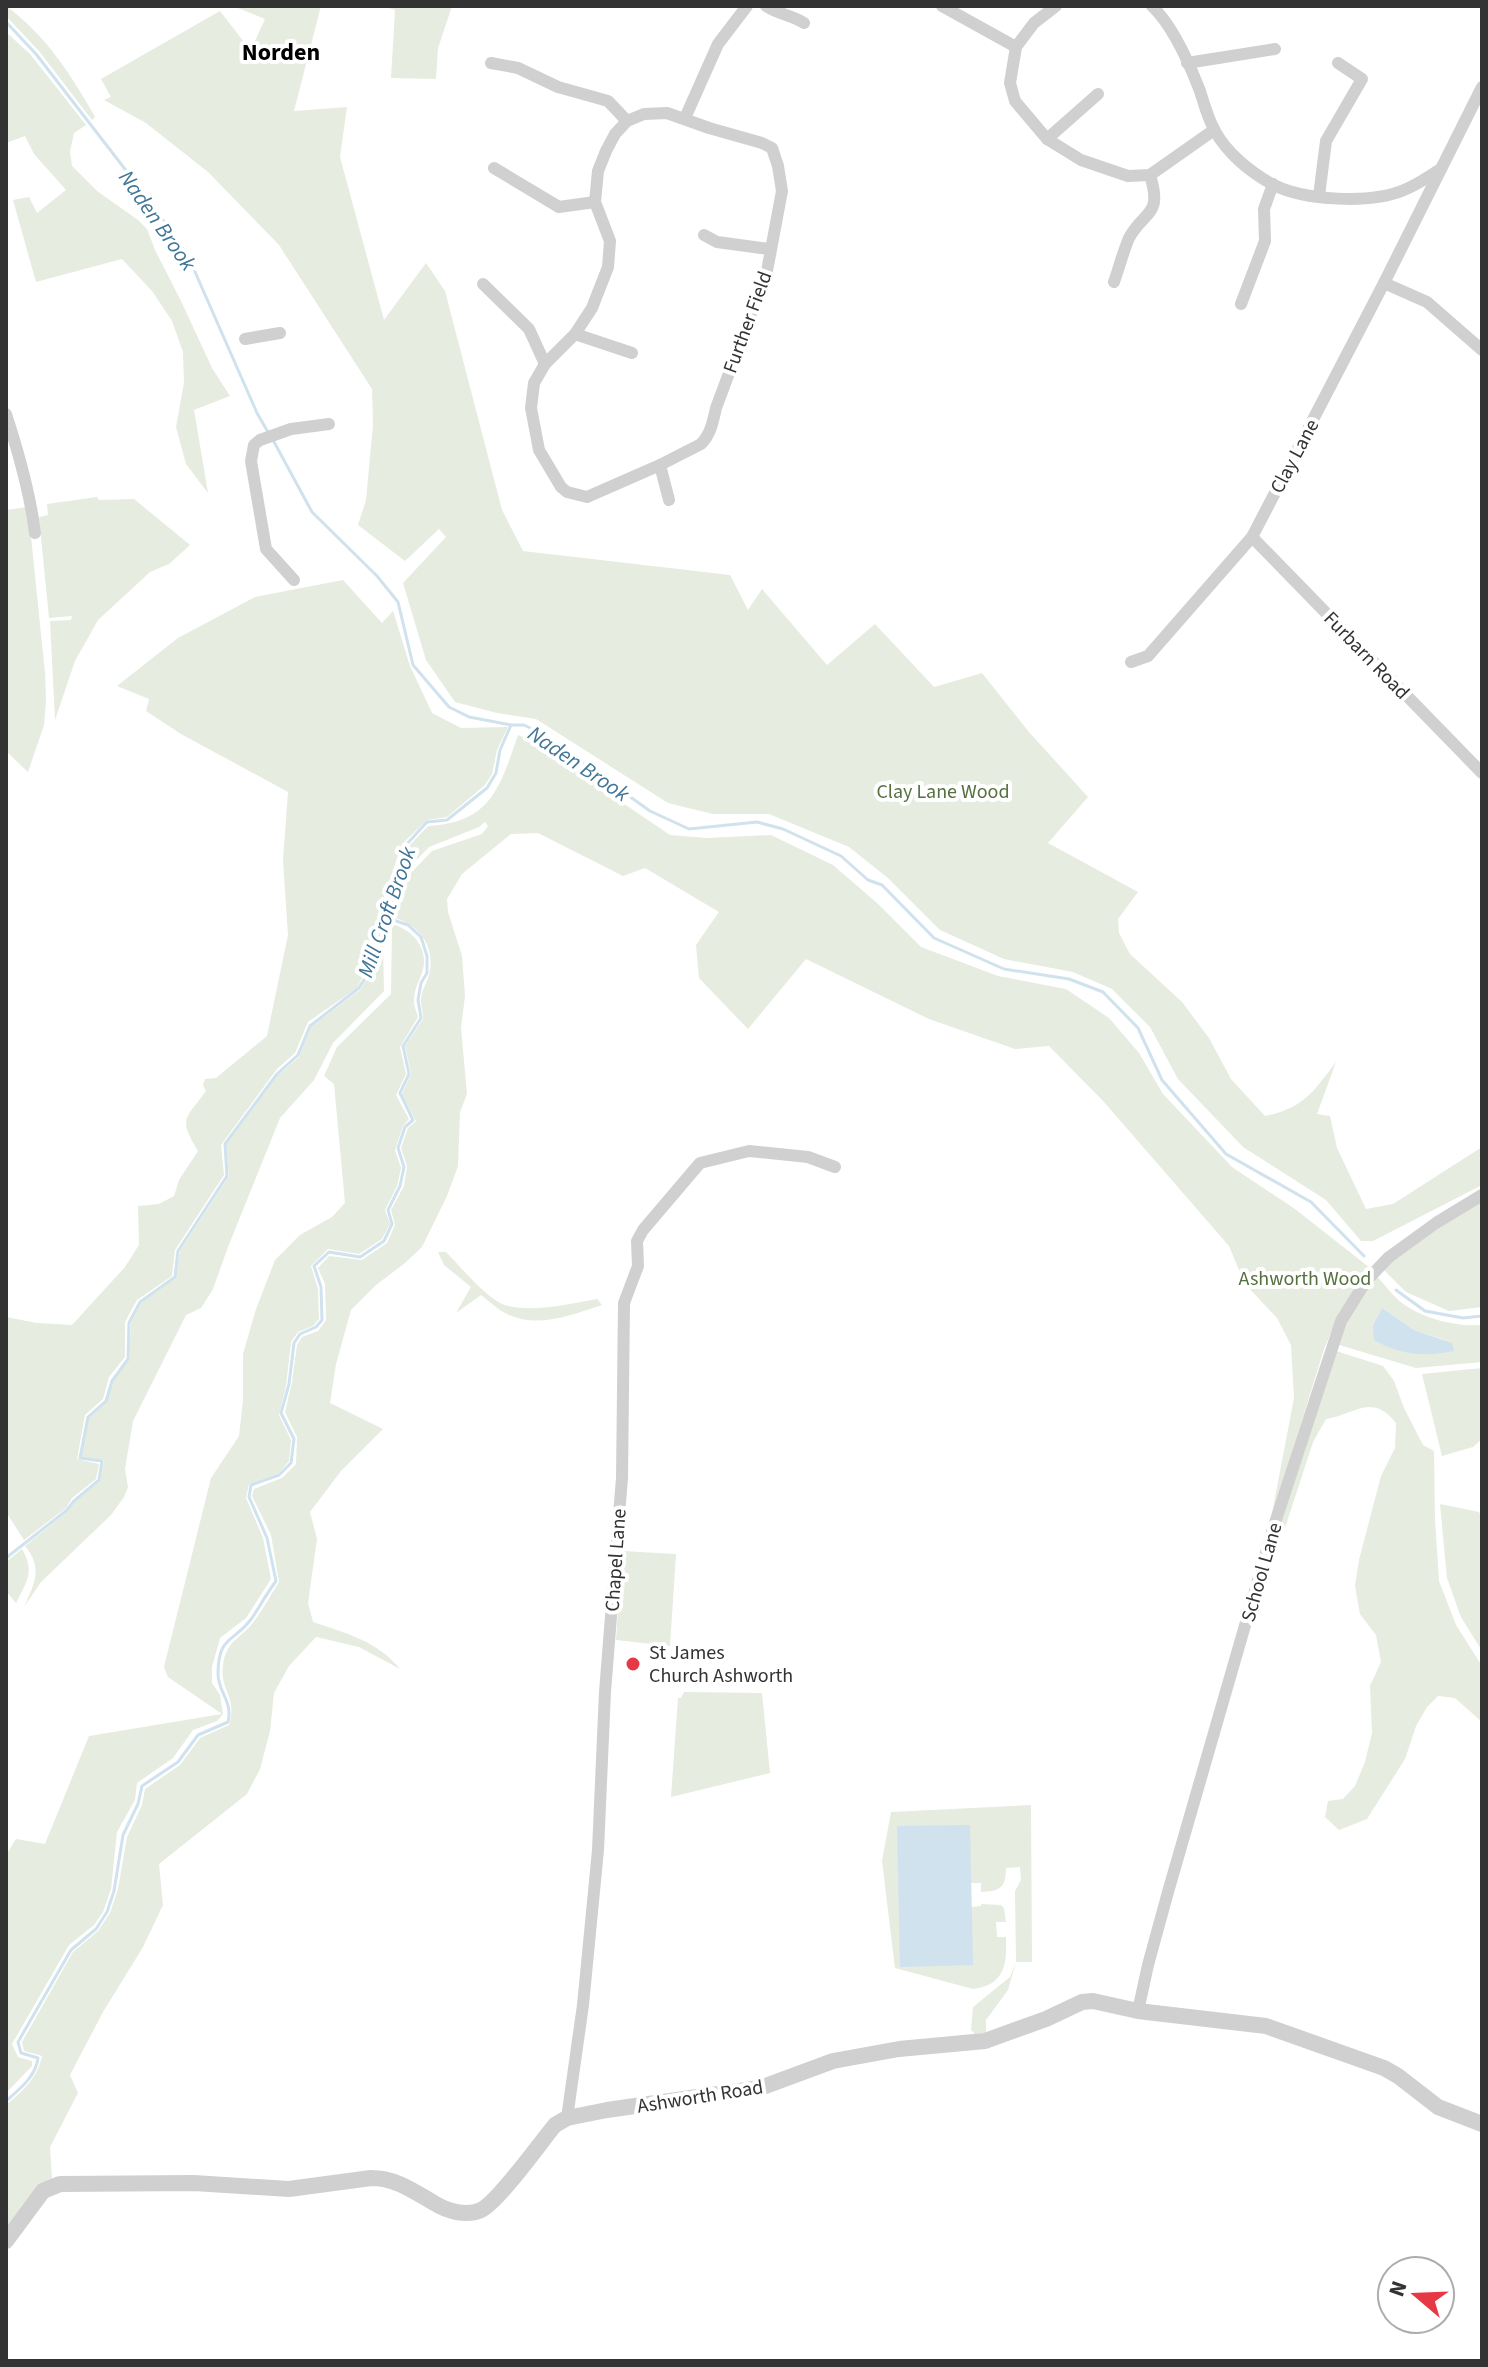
<svg xmlns="http://www.w3.org/2000/svg" width="1488" height="2367" font-family="'Source Sans 3',sans-serif">
	<rect width="100%" height="100%" fill="#fff"/>
	<!-- green -->
	<g fill="#e6ecdf" fill-rule="evenodd">
		<path d="M6,6C45,34 72,76 95,117L92,120L39,51L6,16Z"/>
		<path d="M233,6H321L294,111L347,107L340,157L384,320L426,263L445,291L502,510L523,551L730,575L748,610L762,589L827,665L875,624L934,687L982,673L1029,732L1088,797L1048,843L1138,892L1118,919L1119,933L1130,954L1182,1002L1209,1038L1231,1079L1265,1116C1304,1108 1313,1092 1336,1062L1317,1114L1330,1116L1337,1148L1366,1209L1393,1204L1482,1147V1185L1373,1241H1361L1326,1200L1243,1147L1178,1079L1150,1027L1112,989L1073,972L1004,959L940,930L888,878L849,847L769,814H713L668,803L536,719L497,713L455,702L426,660L403,583L446,537L439,529L405,561L358,525L366,500L373,425L372,389L279,245L208,172L146,123L104,100L111,97L101,79L220,11L244,42L241,46L249,54L265,19Z"/>
		<polygon points="383,6 452,6 438,48 436,79 391,78 395,10"/>
		<polygon points="6,32 30,54 86,125 74,133 70,152 72,166 97,191 138,220 147,229 155,250 181,301 212,368 230,396 194,410 208,493 186,464 176,427 184,383 183,352 172,321 152,291 122,259 36,282 13,200 29,197 37,213 66,190 34,154 25,136 6,143"/>
		<polygon points="97,497 99,500 134,499 190,545 169,564 150,572 98,620 75,661 55,720 50,621 71,620 72,616 49,618 39,517 48,515 47,504"/>
		<polygon points="28,507 45,673 46,700 44,725 28,772 6,751 6,510"/>
		<path d="M343,580L382,623L393,611L410,666L432,713L461,728L508,727L497,750L492,774L485,785L447,817L427,820L402,844L378,914L376,942L367,968L357,988L308,1022L295,1053L277,1069L221,1145L224,1175L175,1250L172,1276L137,1300L125,1322V1357L109,1377L103,1399L85,1415L77,1459L99,1464L96,1479L72,1498L66,1508L24,1540L6,1512V1317L37,1323L72,1325L125,1267L139,1245L138,1206L159,1204L174,1196L179,1180L198,1151C178,1118 185,1120 206,1091L203,1085L205,1079L216,1078L267,1036L288,935L283,860L288,792L181,734L146,711L149,699L117,686L178,638L255,597Z"/>
		<path d="M518,735L530,740L670,835L707,838L771,835L833,865L877,903L921,947L998,976L1066,989L1109,1018L1139,1053L1163,1094L1232,1167L1295,1209L1370,1268L1340,1311L1324,1349L1270,1524L1294,1398L1291,1345L1277,1318L1245,1284L1229,1246L1104,1102L1049,1046L1015,1049L929,1019L806,959L748,1029L699,978L696,945L719,912L645,868L623,876L538,833L511,834L462,874L447,899L448,912L462,956L465,996L461,1028L467,1094L460,1112L458,1166L447,1196L422,1247L405,1263L376,1285L351,1310L336,1364L330,1403L383,1429L341,1471L310,1512L317,1539L308,1603L313,1622C345,1633 378,1641 400,1669L359,1647L316,1637L289,1666L274,1693L270,1731L260,1769L247,1794L159,1864L163,1905L143,1947L103,2012L70,2075L78,2093L50,2147L52,2180L6,2233V2105C23,2091 38,2077 42,2056L24,2051L22,2042L73,1952L98,1931L110,1913L118,1889L127,1837L142,1805L145,1789L180,1765L200,1738L229,1725C238,1695 219,1691 223,1665C226,1642 238,1640 251,1625C262,1612 270,1596 279,1582L271,1535L252,1496L254,1489L282,1478L296,1464L297,1437L285,1412L292,1382L297,1345L302,1337L318,1331L326,1320L325,1284L318,1268L329,1256L362,1260L387,1243L395,1225L391,1210L404,1186L407,1166L401,1148L408,1128L416,1121L402,1094L411,1074L405,1046L423,1019C423,1013 421,1006 421,1000C421,989 429,981 430,970C434,944 418,925 395,918L406,878L432,851L482,834L488,826L485,822L479,827L429,847L401,876L389,915L384,914L408,847L428,826C491,823 500,787 518,735Z"/>
		<path d="M382,918L388,921L383,945L384,991L333,1043L314,1080L280,1118L228,1247L213,1289L201,1308L186,1315L133,1421L125,1469L128,1487L124,1497L111,1515L41,1582L24,1607C35,1583 43,1568 25,1546L68,1511L75,1502L100,1481L104,1460L81,1457L88,1418L106,1401L113,1381L129,1359L131,1323L141,1303L176,1278L180,1251L229,1176L226,1145L278,1075L299,1057L311,1027L360,990L372,969L381,940Z"/>
		<path d="M392,924C413,930 430,949 422,973C418,983 413,993 414,1004C415,1009 417,1013 418,1017L400,1047L406,1074L396,1095L409,1119L403,1126L395,1150L401,1168L397,1186L385,1210L390,1224L382,1239L359,1254L328,1249L311,1266L318,1289L319,1319L313,1326L298,1332L291,1342L286,1386L279,1415L291,1440L289,1461L279,1473L249,1484L246,1498L263,1538L271,1579L246,1618L220,1638L212,1667V1683L220,1695L223,1714L217,1721L193,1730L173,1758L137,1783L135,1800L117,1832L111,1889L103,1912L94,1925L69,1945L12,2044L18,2057L32,2061V2066L6,2093V1855L16,1839L45,1844L89,1736L222,1714L168,1677L164,1667L211,1478L239,1436L243,1400V1354L256,1309L275,1260L300,1235L332,1217L345,1203L334,1084L324,1076L337,1047L391,994Z"/>
		<polygon points="1482,1201 1482,1307 1449,1311 1406,1292 1383,1269 1405,1250"/>
		<path d="M438,1252H446C460,1266 489,1302 508,1306C537,1312 569,1304 597,1299L602,1305C571,1315 538,1329 507,1314C498,1310 489,1301 481,1295L456,1313L471,1287L444,1265Z"/>
		<path d="M1376,1275C1384,1284 1393,1296 1402,1303C1423,1319 1457,1327 1482,1325V1362L1416,1368L1336,1344L1347,1317ZM1382,1308L1414,1330L1448,1341L1373,1325Z"/>
		<path d="M1333,1350L1383,1366L1394,1381L1404,1408L1423,1445L1434,1451L1435,1520L1439,1581L1456,1625L1482,1666V1722L1455,1698L1438,1696L1427,1707L1416,1726L1405,1759L1367,1819L1339,1830L1325,1817L1328,1801L1343,1799L1355,1786L1365,1762L1372,1733L1370,1686L1381,1662L1376,1635L1360,1614L1355,1586L1359,1560L1381,1476L1395,1448L1396,1423C1371,1392 1355,1415 1326,1419L1313,1442L1284,1531L1279,1530Z"/>
		<polygon points="1482,1368 1482,1439 1473,1447 1442,1456 1422,1374"/>
		<polygon points="1440,1504 1479,1512 1482,1519 1482,1651 1461,1617 1447,1578"/>
		<path d="M22,1549C35,1572 27,1581 16,1603L6,1591V1562Z"/>
		<polygon points="622,1551 676,1554 670,1646 616,1640"/>
		<polygon points="684,1692 762,1693 770,1773 671,1797 678,1698 681,1698"/>
		<path d="M1031,1805L1032,1962H1016L1008,1990L986,2020V2033L975,2034L971,2030L973,2007L1010,1977L1016,1962L1015,1891L1021,1880L1020,1867L1006,1868C1006,1888 1000,1891 981,1892V1883H971L969,1825L972,1965L971,1907L981,1906V1904L1001,1905L1004,1908L1006,1922H996L997,1937H1006C1007,1964 1005,1985 973,1989L895,1968L882,1861L891,1812Z"/>
	</g>
	<!-- water -->
	<g fill="#cfe2ee">
		<path d="M1382,1308L1414,1330L1452,1343L1454,1351C1425,1357 1400,1355 1374,1340L1373,1325Z"/>
		<polygon points="970,1825 973,1965 900,1967 897,1826"/>
	</g>
	<g fill="none" stroke-linecap="round" stroke-linejoin="round">
		<!-- stream -->
		<g stroke="#cfe2ee" stroke-width="3">
			<polyline points="6,22 36,54 152,204 188,256 257,413 269,434"/>
			<polyline points="273,440 312,512 377,576 398,602 413,665 449,707 469,717 511,725 524,725 542,734 650,811 689,829 757,822 783,829 841,856 868,880 882,885 934,938 1004,969 1069,979 1103,992 1138,1028 1162,1080 1226,1154 1311,1202 1364,1256"/>
			<polyline points="1396,1290 1425,1311 1463,1318 1482,1316"/>
			<polyline points="6,1558 67,1510 74,1501 99,1480 102,1461 80,1458 88,1417 106,1401 112,1381 128,1359 129,1323 140,1302 175,1277 178,1251 227,1176 225,1144 277,1074 298,1055 310,1026 359,988 371,968 380,940 381,916 405,846 427,822 447,820 487,788 496,773 500,750 511,725"/>
			<path d="M6,2101C20,2089 36,2076 38,2058L21,2053L18,2042L71,1950L96,1929L107,1912L114,1891L123,1835L138,1804L142,1786L178,1762L198,1735L228,1722C233,1701 218,1692 218,1674C218,1635 234,1643 252,1618C260,1606 267,1593 276,1581L267,1538L249,1497L251,1485L279,1475L291,1463L294,1439L281,1413L289,1384L294,1343L300,1334L316,1327L322,1320L321,1287L314,1266L329,1252L360,1257L384,1241L392,1224L388,1210L400,1186L404,1167L398,1148L405,1127L413,1120L400,1093L409,1074L403,1046L421,1018L418,1000L421,983L427,973V956L421,937L408,925L381,916"/>
		</g>
		<!-- minor -->
		<g stroke="#d0d0d0" stroke-width="12">
			<path d="M766,6C778,14 791,15 804,23"/>
			<polyline points="942,6 1016,47"/>
			<polyline points="1056,6 1034,23 1016,47 1010,83 1015,101 1047,139 1081,160 1128,176 1150,175 1214,130"/>
			<path d="M1152,6C1172,25 1190,65 1200,91C1204,104 1208,119 1215,131C1227,153 1250,172 1272,184C1304,201 1371,204 1404,190C1417,185 1429,176 1441,169"/>
			<polyline points="491,63 518,68 558,87 608,101 627,121"/>
			<polyline points="1187,63 1275,49"/>
			<path d="M667,113L709,128L762,143L772,148L778,166L782,191L767,271L716,408C713,421 711,434 701,444L660,465L587,497L567,492L561,487L539,450L531,408L534,383L545,364L575,334L592,308L608,267L610,241L595,202L598,171L606,151L615,134L627,121L644,114Z"/>
			<polyline points="685,118 718,44 747,6"/>
			<polyline points="1047,139 1098,94"/>
			<polyline points="494,168 559,207 595,202"/>
			<polyline points="1319,196 1326,141 1362,79 1338,63"/>
			<polyline points="704,235 717,242 769,249"/>
			<path d="M1114,282C1119,268 1123,252 1129,238C1144,210 1163,217 1150,175"/>
			<polyline points="1384,283 1427,302 1482,350"/>
			<polyline points="483,284 529,329 545,364"/>
			<polyline points="1241,304 1265,241 1264,209 1273,184"/>
			<polyline points="575,334 632,353"/>
			<polyline points="245,339 280,333"/>
			<path d="M6,414C19,454 30,492 35,533"/>
			<polyline points="660,465 669,500"/>
			<polyline points="1252,537 1482,773"/>
			<polyline points="294,580 266,549 251,461 254,445 260,440 291,429 329,424"/>
			<polyline points="1131,662 1148,656 1252,537 1384,283 1482,87"/>
			<polyline points="1138,2011 1148,1965 1168,1892 1272,1532 1341,1321 1366,1281 1389,1257 1436,1223 1482,1195"/>
			<polyline points="567,2118 583,2005 598,1850 605,1692 622,1478 624,1303 638,1266 637,1241 643,1230 700,1163 749,1151 808,1157 835,1167"/>
		</g>
		<!-- tertiary -->
		<path stroke="#d0d0d0" stroke-width="16" d="M6,2241L43,2191L60,2184L194,2183L289,2189L371,2178C396,2178 413,2191 434,2203C447,2211 466,2217 481,2210C499,2201 540,2143 555,2125L567,2118L607,2110L760,2088L833,2061L899,2049L985,2041L1046,2019L1082,2002L1093,2001L1138,2011L1266,2026L1384,2068L1398,2076L1438,2107L1482,2124"/>
	</g>
	<!-- markers -->
	<circle fill="#e63946" stroke="#fff" stroke-width="3" cx="633" cy="1664" r="8"/>
	<g text-anchor="middle" stroke-width="8" stroke-linejoin="round" paint-order="stroke">
		<!-- street labels -->
		<g font-size="20" fill="#333" stroke="#fff">
			<text transform="translate(747 322) rotate(-70)" y="7">Further Field</text>
			<text transform="translate(1294 456) rotate(-62)" y="7">Clay Lane</text>
			<text transform="translate(1367 655) rotate(46)" y="7">Furbarn Road</text>
			<text transform="translate(615 1560) rotate(-86)" y="7">Chapel Lane</text>
			<text transform="translate(1261 1572) rotate(-74)" y="7">School Lane</text>
			<text transform="translate(700 2096) rotate(-9)" y="7">Ashworth Road</text>
		</g>
		<!-- park labels -->
		<g font-size="20" fill="#56703f" stroke="#fff">
			<text x="943" y="798">Clay Lane Wood</text>
			<text x="1305" y="1285">Ashworth Wood</text>
		</g>
		<!-- poi labels -->
		<g font-size="20" fill="#333" stroke="#fff" text-anchor="start">
			<text x="649" y="1659">St James<tspan x="649" dy="23">Church Ashworth</tspan></text>
		</g>
		<!-- water labels -->
		<g font-size="22" font-style="italic" fill="#3f7597" stroke="#fff">
			<text transform="translate(158 220) rotate(55)" y="8">Naden Brook</text>
			<text transform="translate(579 763) rotate(34)" y="8">Naden Brook</text>
			<text transform="translate(386 912) rotate(-71)" y="8">Mill Croft Brook</text>
		</g>
		<!-- quarter labels -->
		<g font-size="24" font-weight="bold" fill="#000" stroke="#fff">
			<text x="281" y="60">Norden</text>
		</g>
	</g>
	<!-- border -->
	<rect width="1488" height="2367" fill="none" stroke="#333333" stroke-width="16"/>
	<!-- north arrow -->
	<g transform="translate(1416 2295) rotate(289)"><circle r="38" fill="#ffffff" stroke="#adadad" stroke-width="2"/>
	<path d="M0-6L14 30L0 20L-14 30Z" fill="#e63946"/>
	<text y="-12" font-size="22" font-weight="bold" text-anchor="middle" fill="#333333">N</text>
	</g>
</svg>
